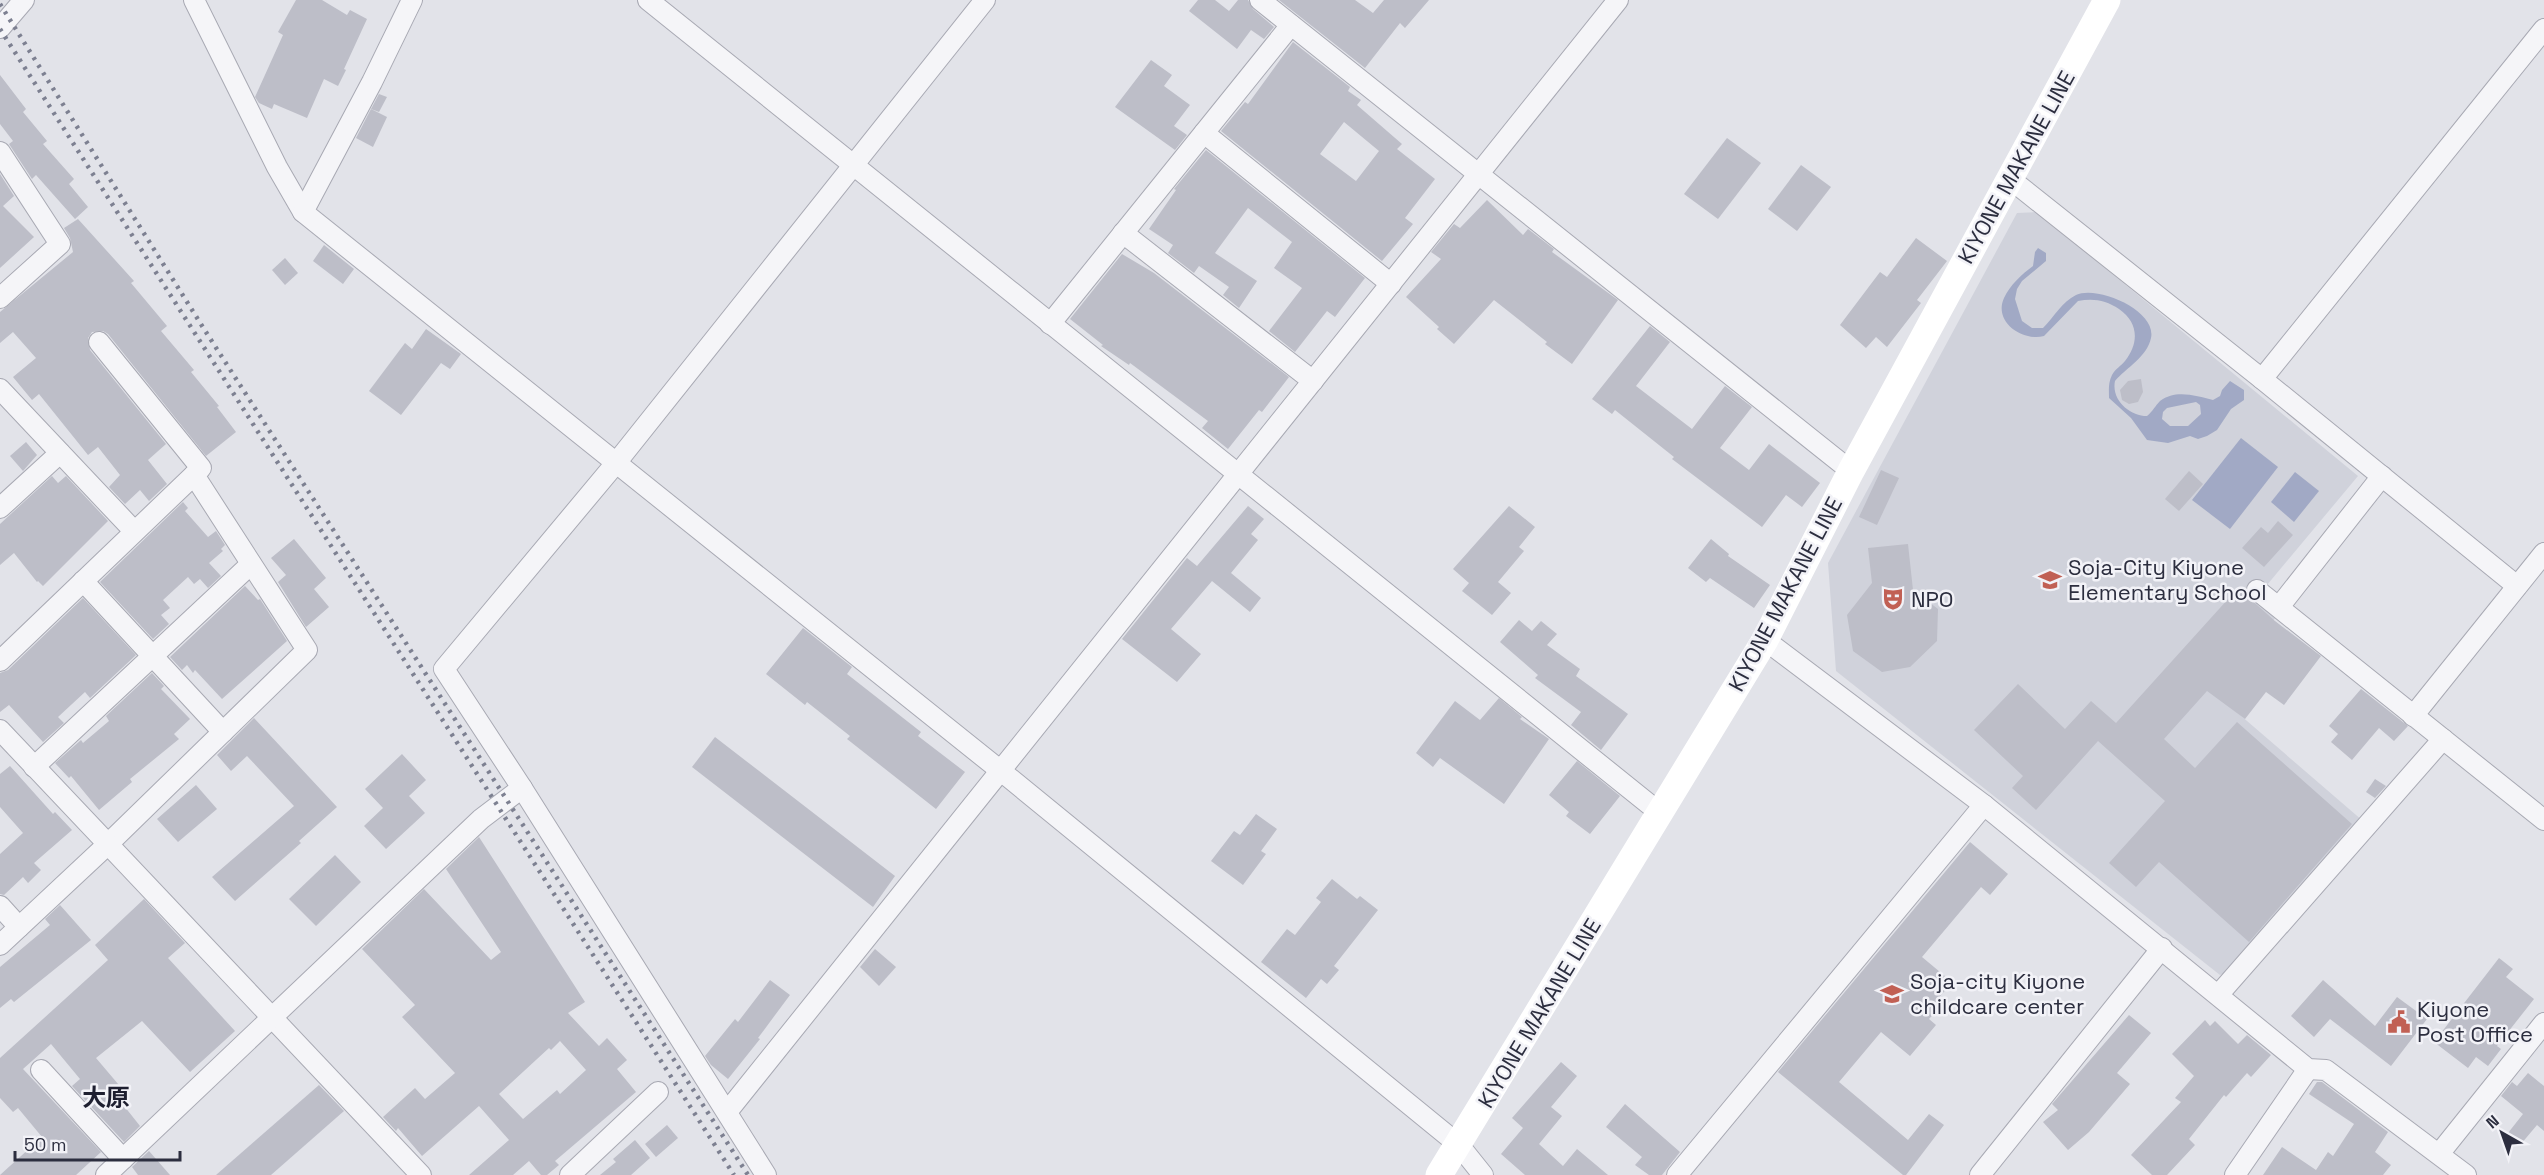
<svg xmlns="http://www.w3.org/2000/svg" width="2544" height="1175" font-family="'Space Grotesk','Noto Sans JP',sans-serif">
	<rect width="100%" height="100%" fill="#e2e3e9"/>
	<!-- built -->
	<polygon fill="#d0d2db" points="2037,212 2358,476 2257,597 2278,615 2211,690 2363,821 2229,971 2220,975 1836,671 1828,563 2017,213"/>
	<!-- water -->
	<g fill="#a1a9c5" fill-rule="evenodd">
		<path d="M2038,248L2046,253V261L2022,281L2017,289L2015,299L2022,321L2032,328H2043C2054,317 2062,302 2076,295C2098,285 2157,311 2151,338C2147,357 2126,368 2115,381C2111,400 2130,416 2147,416C2153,411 2155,406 2160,401C2176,389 2196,396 2213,400L2220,396L2222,390L2230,381L2244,390V400L2231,409L2217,430L2207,436L2198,439L2190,436L2168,443L2147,440L2131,418L2109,398C2109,390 2108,383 2112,375C2115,369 2121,366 2125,361C2139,343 2139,323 2119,309C2106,300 2093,298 2078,301L2044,336C2023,342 1993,322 2004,298C2010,285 2022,274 2033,266L2035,252ZM2196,402L2200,405L2201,414L2188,426H2170L2162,419L2163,412L2167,408Z"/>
		<polygon points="2241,438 2278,467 2230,529 2192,500"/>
		<polygon points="2295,472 2319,491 2294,522 2271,502"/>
	</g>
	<!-- building -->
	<g fill="#bdbec8" fill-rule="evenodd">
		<polygon points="296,0 322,0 347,15 350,10 367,19 344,69 346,70 338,86 324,79 307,118 274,104 272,109 259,103 255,97 283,35 278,32"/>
		<polygon points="1198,0 1215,0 1229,11 1238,0 1248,0 1253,9 1274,27 1264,39 1251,30 1237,49 1189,11"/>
		<polygon points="1279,0 1355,0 1373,13 1384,0 1429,0 1405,28 1400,23 1365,68"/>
		<path d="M1293,42L1350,87L1348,91L1361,100L1357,105L1402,144L1397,149L1435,179L1405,218L1413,224L1382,261L1221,131L1245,102L1248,104ZM1344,122L1379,151L1356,181L1320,154Z"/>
		<polygon points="1151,60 1172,75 1164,86 1190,105 1174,126 1187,135 1175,150 1115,107"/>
		<polygon points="0,75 26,109 23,112 47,141 43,144 74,179 69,184 88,207 75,219 36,175 32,179 9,144 13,141 0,124"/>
		<polygon points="379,94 387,97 379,112 371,109"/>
		<polygon points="371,109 387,117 373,147 356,138"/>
		<polygon points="1727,138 1761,163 1718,219 1684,194"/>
		<polygon points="1206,150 1365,278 1335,317 1327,311 1295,352 1269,331 1302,288 1274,268 1292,242 1248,208 1215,253 1257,281 1239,308 1223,295 1229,287 1199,266 1194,273 1168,253 1173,245 1149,229 1176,190 1174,189"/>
		<polygon points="1801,165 1831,187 1797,231 1768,209"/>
		<polygon points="0,174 14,196 3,206 34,237 0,268"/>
		<polygon points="1487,200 1523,235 1528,229 1554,249 1552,252 1618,300 1572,364 1545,344 1547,342 1494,300 1454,344 1437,329 1439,327 1406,297 1441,259 1431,252 1454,224 1460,228"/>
		<polygon points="78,219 134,281 131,283 167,326 161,331 194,370 191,372 219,406 217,407 236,432 206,456 108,334 103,331 92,332 88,338 90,350 166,444 148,460 167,484 149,501 140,490 125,504 109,487 120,475 98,447 88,455 39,394 32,400 13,377 36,358 13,332 0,343 0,312 73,252 70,238 64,228"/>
		<polygon points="1916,238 1947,261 1917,300 1921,303 1887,347 1876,337 1866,348 1840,325 1880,272 1887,277"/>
		<polygon points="324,245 354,269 343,284 313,261"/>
		<polygon points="1122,254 1154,273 1289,377 1262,412 1259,410 1228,449 1202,428 1208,421 1130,363 1129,365 1101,346 1103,345 1070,319"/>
		<polygon points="285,258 298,273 285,285 272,270"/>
		<polygon points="1650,326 1670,342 1636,386 1692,429 1725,386 1752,407 1720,448 1749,470 1769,444 1820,483 1802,507 1786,495 1762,527 1672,459 1674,457 1615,410 1612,414 1592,399"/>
		<polygon points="426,329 461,354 450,369 441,363 401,415 369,391 405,343 412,349"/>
		<polygon points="2141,379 2143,392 2138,402 2129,404 2122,400 2120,390 2128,381"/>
		<polygon points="26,442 37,455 23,471 10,456"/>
		<polygon points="1881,470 1899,478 1877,525 1859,517"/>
		<polygon points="2189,471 2203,484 2179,511 2165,499"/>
		<polygon points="52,476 58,483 66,476 108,521 43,586 38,581 37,582 14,553 0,565 0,524"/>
		<polygon points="183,502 188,508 185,511 208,537 216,531 225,545 221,549 223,551 209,563 221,576 208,588 200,579 194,584 188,577 163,600 170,608 161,615 169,624 153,639 100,582"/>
		<polygon points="1248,506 1264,519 1251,534 1258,540 1231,573 1261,598 1250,612 1212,581 1171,629 1201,654 1177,682 1122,639 1187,558 1197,566"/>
		<polygon points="1509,506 1535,527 1519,547 1524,551 1498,582 1511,593 1492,615 1462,591 1469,583 1453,569"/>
		<polygon points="2278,521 2293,535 2264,567 2242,548 2261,527 2268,533"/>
		<polygon points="294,539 326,578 314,589 329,607 306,627 278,582 286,575 271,558"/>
		<polygon points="1711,539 1729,554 1728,556 1770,585 1754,608 1710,578 1706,582 1688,568"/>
		<polygon points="1908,544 1913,590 1938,609 1937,641 1910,667 1882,672 1853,651 1847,615 1872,583 1868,548"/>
		<polygon points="245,586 258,600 260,599 287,641 222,699 195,670 193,673 187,665 182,670 170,657"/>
		<polygon points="2238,588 2275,621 2321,656 2284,705 2266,692 2245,719 2207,691 2164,739 2195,768 2237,722 2352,824 2249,942 2159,862 2136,887 2109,863 2165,801 2098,741 2036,810 2012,788 2023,776 1974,730 2018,684 2065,729 2091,701 2116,723"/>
		<polygon points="83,598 136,655 90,698 85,692 58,717 64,723 43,742 9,705 0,712 0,673 8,670"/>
		<polygon points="1519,620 1532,631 1541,621 1557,634 1547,645 1580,669 1576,676 1628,714 1601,750 1571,725 1581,712 1535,678 1538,675 1500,642"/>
		<polygon points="803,628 852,667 847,674 921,732 918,736 965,772 936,809 847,739 850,736 807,702 805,705 766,674"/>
		<polygon points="152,673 164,686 161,689 190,719 174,734 179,739 130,779 132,782 99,810 71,776 69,778 55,763 81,740 83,743 109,721 106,716"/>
		<polygon points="2361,689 2408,726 2394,741 2379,728 2352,760 2331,742 2338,734 2329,726"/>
		<polygon points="1499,698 1522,717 1520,719 1549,739 1504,804 1440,758 1433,767 1416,753 1455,701 1480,720"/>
		<polygon points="254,718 337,807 299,841 301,843 235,901 212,877 294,806 247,756 231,771 217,755"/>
		<polygon points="715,737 895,876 873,907 692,767"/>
		<polygon points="402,754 426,780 409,796 425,813 386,849 364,826 383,808 365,789"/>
		<polygon points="1577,761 1620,796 1590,834 1566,816 1569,812 1549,795"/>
		<polygon points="10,766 53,814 55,812 72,830 34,863 41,870 28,883 23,877 4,895 0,894 0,854 23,833 0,807 0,774"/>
		<polygon points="2375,779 2386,786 2375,798 2366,792"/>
		<polygon points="196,785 217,809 178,842 157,819"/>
		<polygon points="1256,814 1277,829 1261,851 1266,854 1243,885 1211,861 1234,831 1240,835"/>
		<path d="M479,837L585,1002L568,1013L599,1046L607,1038L627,1060L617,1069L636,1092L555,1161L559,1165L547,1175H541L529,1161L513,1175H469L509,1140L479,1106L422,1156L398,1128L396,1131L383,1117L415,1088L425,1099L455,1073L402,1017L415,1005L362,949L424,889L491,960L501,952L446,869ZM560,1041L586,1070L560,1094L557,1090L523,1119L499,1094L549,1048L551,1050Z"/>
		<polygon points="1970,842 2008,874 1990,895 1981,887 1922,957 1952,982 1933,1005 1938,1009 1929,1019 1936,1025 1910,1056 1881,1032 1839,1082 1908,1140 1929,1114 1944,1125 1906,1175 1903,1175 1778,1072"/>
		<polygon points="335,855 361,882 316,926 289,899"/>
		<polygon points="1332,879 1357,899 1360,896 1378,910 1334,966 1339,970 1327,984 1321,979 1306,998 1261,962 1287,929 1295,935 1321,902 1316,898"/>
		<polygon points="144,899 185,943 168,958 235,1031 190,1072 142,1021 96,1058 124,1091 117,1097 140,1126 124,1142 72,1086 80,1079 51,1044 23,1069 101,1152 76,1175 0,1175 42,1137 18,1108 13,1112 0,1098 0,1058 108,960 95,945"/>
		<polygon points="60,905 91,940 14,1002 11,999 0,1008 0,967 50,925 45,919"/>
		<polygon points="875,949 896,967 879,986 860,967"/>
		<polygon points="2499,958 2513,969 2506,977 2534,999 2497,1046 2501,1049 2488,1066 2476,1057 2468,1068 2434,1042"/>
		<polygon points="770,980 790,995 758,1038 760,1039 728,1079 711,1065 705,1056 735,1019 738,1022"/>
		<polygon points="2323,980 2375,1026 2397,997 2427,1019 2391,1066 2330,1019 2314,1037 2291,1016"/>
		<polygon points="2129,1015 2151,1033 2117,1073 2130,1084 2089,1132 2068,1150 2043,1122 2058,1110 2052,1104"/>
		<polygon points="2205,1020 2210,1026 2215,1021 2238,1044 2247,1035 2271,1055 2251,1077 2247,1073 2226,1097 2224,1095 2189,1139 2195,1145 2167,1175 2152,1175 2131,1155 2181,1102 2175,1098 2194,1076 2172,1054"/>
		<polygon points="1561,1062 1577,1076 1551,1107 1562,1116 1539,1144 1563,1166 1577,1149 1608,1175 1525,1175 1501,1154 1523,1128 1512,1118"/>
		<polygon points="2528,1073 2544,1086 2544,1131 2537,1125 2521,1144 2508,1133 2523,1114 2501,1096 2512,1082 2517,1086"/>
		<polygon points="2317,1082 2322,1082 2388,1132 2375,1152 2391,1165 2383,1175 2263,1175 2282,1147 2316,1170 2328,1152 2333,1156 2354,1124 2309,1094"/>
		<polygon points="319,1085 344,1111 271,1175 216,1175"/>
		<polygon points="1625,1104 1680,1152 1662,1175 1649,1175 1635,1165 1642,1157 1606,1127"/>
		<polygon points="667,1125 678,1138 656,1157 645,1144"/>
		<polygon points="635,1140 650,1158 631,1175 600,1175 616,1162 613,1159"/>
		<polygon points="149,1151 170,1175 138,1175 132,1167"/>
	</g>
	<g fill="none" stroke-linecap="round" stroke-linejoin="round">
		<!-- minor casing -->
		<g stroke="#a8a9b3" stroke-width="22">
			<g id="minor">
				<polyline points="194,0 277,167 303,212 1001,771 1459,1145 1483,1175"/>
				<path d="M648,0C987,270 1324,541 1660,813"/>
				<polyline points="1260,0 1851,471"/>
				<polyline points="0,28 24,0"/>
				<polyline points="1204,133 1391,284"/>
				<polyline points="0,152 60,244 0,298"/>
				<polyline points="2009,178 2262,379 2517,586"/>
				<polyline points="303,212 372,82 412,0"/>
				<polyline points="1123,233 1313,381"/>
				<polyline points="1050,324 1291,25"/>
				<polyline points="99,342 201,468 194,475"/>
				<polyline points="2262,379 2544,29"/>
				<polyline points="0,389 134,531"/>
				<polyline points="0,508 60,453"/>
				<polyline points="83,581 223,732"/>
				<polyline points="2257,590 2544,820"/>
				<polyline points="2279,607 2382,476"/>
				<polyline points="1765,640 1984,805 2308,1069 2326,1070 2466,1175"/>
				<polyline points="0,661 194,475 307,650 107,845 0,945"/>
				<polyline points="2413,716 2544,553"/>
				<polyline points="0,730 421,1175"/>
				<polyline points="34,767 251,564"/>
				<polyline points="522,788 766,1175"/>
				<polyline points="0,906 19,927"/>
				<polyline points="2219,994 2443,739"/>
				<polyline points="41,1070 123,1159"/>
				<polyline points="727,1112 1618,0"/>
				<polyline points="2439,1154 2544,1023"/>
				<polyline points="106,1175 481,819 522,788 444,669 616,463 985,0"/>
				<polyline points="570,1175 658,1092"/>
				<polyline points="1677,1175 1984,805"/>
				<polyline points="1980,1175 2162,948"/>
				<polyline points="2235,1175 2308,1069"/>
			</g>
		</g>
		<!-- minor -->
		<use href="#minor" stroke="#f5f5f8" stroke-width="20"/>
		<!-- secondary -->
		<polyline stroke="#fff" stroke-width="27" points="1439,1175 1765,640 1851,471 2107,0"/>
		<!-- rail -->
		<g stroke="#7d8091" stroke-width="4.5" stroke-dasharray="3 6" stroke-linecap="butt">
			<polyline points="0,4 204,329 748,1175"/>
			<polyline points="0,29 734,1175"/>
		</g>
	</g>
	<!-- icons -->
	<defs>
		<g id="school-bare" transform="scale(1.8)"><path d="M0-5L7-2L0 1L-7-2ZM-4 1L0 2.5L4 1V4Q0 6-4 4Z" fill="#c16054" stroke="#f2f2f7" stroke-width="2.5" paint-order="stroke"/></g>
		<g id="theatre-bare" transform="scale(1.8)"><path d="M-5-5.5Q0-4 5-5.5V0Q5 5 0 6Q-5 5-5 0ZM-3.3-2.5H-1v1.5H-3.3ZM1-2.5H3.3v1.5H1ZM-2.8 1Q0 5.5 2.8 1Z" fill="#c16054" stroke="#f2f2f7" stroke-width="2.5" paint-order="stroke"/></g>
		<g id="civic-bare" transform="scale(1.8)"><path d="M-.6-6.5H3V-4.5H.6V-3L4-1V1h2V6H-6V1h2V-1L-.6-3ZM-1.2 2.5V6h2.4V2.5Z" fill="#c16054" stroke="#f2f2f7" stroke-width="2.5" paint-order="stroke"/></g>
	</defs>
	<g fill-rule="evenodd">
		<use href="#school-bare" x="2050" y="580"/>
		<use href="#theatre-bare" x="1893" y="599"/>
		<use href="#school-bare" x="1892" y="994"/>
		<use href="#civic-bare" x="2399" y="1022"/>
	</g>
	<g text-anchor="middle" stroke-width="5" stroke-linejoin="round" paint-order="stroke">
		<!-- street labels -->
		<g font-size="22" fill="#2c2e3f" stroke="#f2f2f7">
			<text transform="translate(2016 167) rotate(-61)" y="8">KIYONE MAKANE LINE</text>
			<text transform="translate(1785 594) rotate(-62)" y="8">KIYONE MAKANE LINE</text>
			<text transform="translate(1539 1013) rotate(-59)" y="8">KIYONE MAKANE LINE</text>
		</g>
		<!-- poi labels -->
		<g font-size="22" fill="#2c2e3f" stroke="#f2f2f7" text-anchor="start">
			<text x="2068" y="575">Soja-City Kiyone<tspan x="2068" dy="25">Elementary School</tspan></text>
			<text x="1911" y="607">NPO</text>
			<text x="1910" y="989">Soja-city Kiyone<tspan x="1910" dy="25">childcare center</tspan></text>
			<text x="2417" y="1017">Kiyone<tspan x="2417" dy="25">Post Office</tspan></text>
		</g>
		<!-- neighbourhood labels -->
		<g font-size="24" font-weight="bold" fill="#1e1f30" stroke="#f2f2f7">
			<text x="106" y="1106">大原</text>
		</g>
	</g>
	<!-- north arrow -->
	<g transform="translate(2502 1133) rotate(320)" stroke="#f2f2f7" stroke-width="4.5" paint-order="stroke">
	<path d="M0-4.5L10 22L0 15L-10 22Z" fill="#2c2e3f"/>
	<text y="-9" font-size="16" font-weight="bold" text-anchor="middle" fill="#2c2e3f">N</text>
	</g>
	<!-- scale -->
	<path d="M15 1151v9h165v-9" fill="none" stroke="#2c2e3f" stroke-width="3"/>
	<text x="24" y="1151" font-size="18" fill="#2c2e3f" stroke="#f2f2f7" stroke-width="4.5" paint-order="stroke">50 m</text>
</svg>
